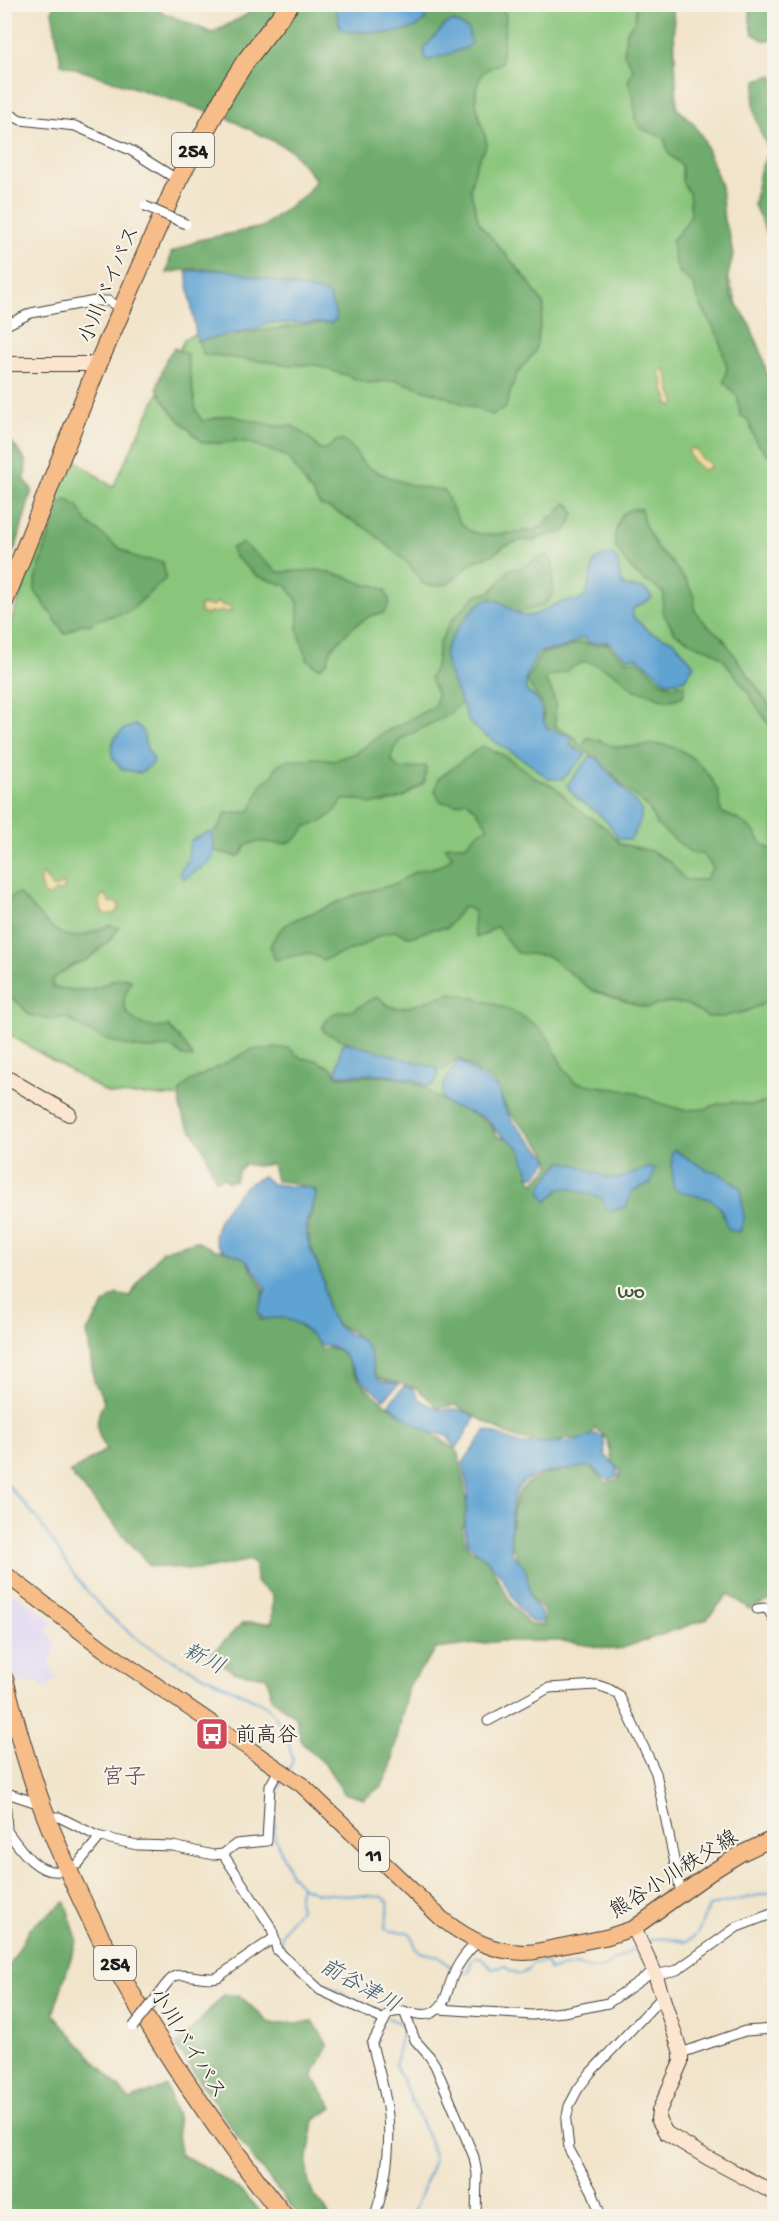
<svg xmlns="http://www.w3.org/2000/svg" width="779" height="2221" font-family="'Gochi Hand','Klee One',sans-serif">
	<rect width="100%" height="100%" fill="#f7f3e8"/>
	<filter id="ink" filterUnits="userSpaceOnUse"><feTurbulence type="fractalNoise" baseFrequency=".0167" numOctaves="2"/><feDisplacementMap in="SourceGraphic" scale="12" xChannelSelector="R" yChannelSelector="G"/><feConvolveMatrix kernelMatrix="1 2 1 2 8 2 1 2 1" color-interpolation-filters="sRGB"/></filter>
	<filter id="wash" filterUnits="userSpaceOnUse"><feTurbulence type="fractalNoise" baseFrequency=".008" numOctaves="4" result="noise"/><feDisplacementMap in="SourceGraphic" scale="24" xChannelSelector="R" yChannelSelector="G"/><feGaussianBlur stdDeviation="1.35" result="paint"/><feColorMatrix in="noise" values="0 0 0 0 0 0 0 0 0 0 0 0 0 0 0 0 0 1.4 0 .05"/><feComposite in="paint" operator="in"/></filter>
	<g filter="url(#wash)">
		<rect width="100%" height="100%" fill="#f1e4ca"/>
		<!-- built -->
		<polygon fill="#ddd5f6" points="13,1592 54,1622 46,1631 57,1646 48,1664 57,1678 45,1689 39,1683 26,1681 16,1686 4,1634 5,1597"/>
		<!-- green -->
		<polygon fill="#89c67c" stroke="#52714c" stroke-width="1.5" points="490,5 636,5 774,413 774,1108 685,1115 109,1094 5,1032 5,637 71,457 113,487 185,338 196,334"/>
		<!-- forest -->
		<g fill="#6eab6c" stroke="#456444" stroke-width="1.5">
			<path d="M55,5H145L212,33L248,14L250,5H501L506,16L501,63C496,65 488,68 484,72C466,93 482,121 487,144L477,163L470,188L479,223L529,282L544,306L535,352L516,375L505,409L492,415L444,396L395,380L368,383L316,365H291L203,354L196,334H237L328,322L294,292L217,269H189L167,273L171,253L199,240L262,227L306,194L316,180L291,150L227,118L61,64L52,11Z"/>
			<polygon points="636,5 673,5 677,108 693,123 703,138 721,186 724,221 729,233 733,255 727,280 731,296 747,319 761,351 774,402 774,461 756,442 748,420 740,415 737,396 724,382 727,368 719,338 699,302 693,284 679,272 674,259 672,241 685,225 691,214 689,193 682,181 682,166 669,154 664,138 640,128 635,118 634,100 628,82 633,69 624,53 626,32 635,21"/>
			<polygon points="750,5 774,5 774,40 763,40 753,34 750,22"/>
			<path d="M769,76H774V248L754,205L760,171L769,150C757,127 749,105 757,80Z"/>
			<path d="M174,348L187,354L196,410L202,421L229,415L275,426H293L310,438L319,449C327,450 331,446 337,440C355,441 355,459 368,467C380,474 402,483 417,486C426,489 435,488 445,491C461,531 467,539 511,533C520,531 534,532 543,526C545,524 546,520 549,518C551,517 555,516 557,514C561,510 560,507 566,503L571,506L574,514L567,530L560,533H553L533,541L523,540L504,546L494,554L477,560L469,565L448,584L435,586L423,584L408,563L369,530L335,511L320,505L288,457L250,443L234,441L223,443H203C185,426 167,410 157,388L166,359Z"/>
			<polygon points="5,433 26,461 25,480 32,490 17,544 11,556 5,554"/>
			<polygon points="65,499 78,506 87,522 113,544 136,558 163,562 166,578 130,611 97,620 90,625 81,624 65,634 35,591 35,580 58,508"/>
			<path d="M632,509H641L644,523L659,551L669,559L686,581L694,596L695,611L707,625L722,637L769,705L774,715V733L747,691L723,659L711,650L698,646L675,633L662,611L664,594C658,587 652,585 644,580C634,573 618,555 615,542C613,533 619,522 622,514Z"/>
			<polygon points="242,543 278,572 318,570 347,577 365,585 374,585 385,590 390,602 384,613 370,616 354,626 331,649 327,663 319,668 308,661 298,631 298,602 287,586 257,576 234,556 231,548"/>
			<path d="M547,554L553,564V595L544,605L510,615L467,696L450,714L401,739L393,750L391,759L399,769L426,766L425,782L404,797L384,803L370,804L360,800H343C335,814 321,825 306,826C287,859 270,834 246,845L242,854L236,857C227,852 219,854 211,849L208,838L219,827L226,813H240L251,810L262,783L273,775L276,766L286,760L319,758L334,760L356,753L382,734L435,706L437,694L430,678L436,665L439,644L451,621L476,595L491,592L510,569H519Z"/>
			<path d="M580,642L590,645L607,644L626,661C651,659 648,678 666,684C673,686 679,683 685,686L683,696C666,704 663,699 648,693C644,691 639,692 635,690C630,687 628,683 624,680C617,674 596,663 587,662C575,662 565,676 548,676L546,681C557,699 556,706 555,726L575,737L579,744L573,752L543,725C547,699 536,700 527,680L542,653L561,650Z"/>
			<path d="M587,738C602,738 608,747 618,747C634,748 649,743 665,745C688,749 707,769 717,789C720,796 720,805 721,812C732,817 746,822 754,832C764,844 758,844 774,850V1004L767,1002L747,1011L723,1017H708L686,1004L665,1003L647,1008L593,991L548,956L517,953L496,926L486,934L476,938L473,928L474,911L464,906L447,928L432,929L411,937L394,931L380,935L360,947L323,960L309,953L275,960L270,946C283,918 299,919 325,908C333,905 341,900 350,897C364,891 380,889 395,884C402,881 408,875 415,872C428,867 443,869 452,856L445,847L449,845H465L476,834L488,827L476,809L466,801L457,804L441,802L435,791L438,779L482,746L505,756L537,779L555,787L575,807L606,828L620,844L652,851L670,862L685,880H705L713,867L703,855L690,852L657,825L648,807L621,784L613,774L595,765L590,753L581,748Z"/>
			<path d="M18,893C34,906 55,942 79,936C90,934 100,928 111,925L119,928L111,939L88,959L73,965L53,979L52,987C66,989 81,992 95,988C108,985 116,974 131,980C129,986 125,993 124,999C123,1021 151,1031 168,1026L186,1046L193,1058C178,1057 182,1052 172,1048C163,1045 153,1051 144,1049C116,1045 89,1035 66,1017L50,1020L29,1015L21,1005L5,994V902Z"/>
			<path d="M452,993C482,999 529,1012 548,1038C554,1046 556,1055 561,1063C564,1070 570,1076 575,1082L634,1092L657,1102L683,1110L704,1109L718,1104L733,1102L752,1105L774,1101V1599L749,1609L728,1594L707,1619L617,1650L562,1641H501L436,1649L408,1686L391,1767L382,1786L364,1799L344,1793L326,1765L301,1742L296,1717L272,1699L267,1677L234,1672L210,1656L242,1623H272L273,1595L256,1582L255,1565L251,1560L201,1570L150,1566L70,1473L107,1449C94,1432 95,1420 104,1401L94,1381L87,1332L105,1303L116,1294L130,1297L141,1278L162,1251L196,1241L215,1250L241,1252L264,1290L259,1311L260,1320L279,1315L311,1330L321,1349C344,1345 344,1357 354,1373C359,1380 365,1386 370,1391C397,1416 432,1429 459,1453L469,1517L462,1529C465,1545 466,1552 484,1554L512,1604L529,1625H544V1610C519,1595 527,1565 510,1544C514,1510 508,1484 548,1474C566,1469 571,1471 589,1462L593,1470L607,1483L619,1479L621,1471L613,1463L607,1439L595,1428L587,1442L567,1438L552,1444L519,1439L505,1433L455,1405L439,1408L416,1388L371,1376L367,1348L351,1331L339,1326L328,1315L321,1299L324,1282L310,1244L307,1223L312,1213L316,1190L289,1182L276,1181L272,1164L256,1166L245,1164L239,1170L235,1180L227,1182L224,1177L216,1180C210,1170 209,1159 204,1150C192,1125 177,1122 180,1091L190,1081L253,1049L289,1048L301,1058L316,1060L333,1069L337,1077L386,1076L407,1080L425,1087L435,1097L460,1104L488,1122L498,1137L514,1138L527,1153L529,1176L534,1184L550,1166L548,1154L529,1132L508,1112L495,1082L458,1058L445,1069L414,1066L395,1056L368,1050L325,1033L322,1028C325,1023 328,1016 335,1013C340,1011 347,1012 353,1010C363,1006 369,998 379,997C382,1000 386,1005 390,1006C407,1013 434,996 452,993Z"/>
			<polygon points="65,1902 77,1939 53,2014 130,2100 166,2086 177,2116 180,2154 202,2165 242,2192 264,2216 5,2216 5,1974 30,1928"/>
			<path d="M224,1995H239L268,2022L277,2024L314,2022L328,2046L312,2077L333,2108L314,2120C312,2140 302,2170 311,2189C316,2200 326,2206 329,2216H299L251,2156L176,2046Z"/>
		</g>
		<!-- sand -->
		<g fill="#eeda9e" stroke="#857b5d" stroke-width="1.5">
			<path d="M664,368C670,376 668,385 672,394C673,397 675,400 676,404L672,406L668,404V398L664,392V386L660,373Z"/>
			<polygon points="692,448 697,450 702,459 710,463 710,468 702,470 692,460 688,451"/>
			<polygon points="217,602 224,606 231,606 231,612 220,611 218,613 210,612 207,615 200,613 200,605 213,606"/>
			<polygon points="43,874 52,887 57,887 63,883 65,884 63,891 55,891 51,896 44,895 40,885 40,877"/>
			<polygon points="103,895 107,896 110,903 116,902 120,906 116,913 106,915 101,911 100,897"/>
		</g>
		<!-- water -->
		<g fill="#5ea3d3" stroke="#3d6078" stroke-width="1.5">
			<path d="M335,5H399L423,13L426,19C411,38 367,32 345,31L340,27Z"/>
			<polygon points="453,21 468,29 471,44 466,48 427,61 424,55 424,48 446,24"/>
			<polygon points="227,270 328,294 336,315 336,320 331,323 266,323 260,328 197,341 186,271"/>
			<path d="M612,554L617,559L621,581L624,586C638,590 644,584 652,598L633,609V617L650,632L674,641L694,665L684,680L666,682C655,672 648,663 635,657L627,658L608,642L590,643L583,638C574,639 572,645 564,647C556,650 547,649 538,653C532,665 522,678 527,692C546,702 537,712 547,728L569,736L572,738L570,746L586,754L563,779H549L526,761L480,732L469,722L449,673L444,654C448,640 477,598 491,599C506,600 515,618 529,616C548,613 552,599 578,601L586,596L594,562L601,557Z"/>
			<path d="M134,725C147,728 142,736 146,746C148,752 152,755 154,761L151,765L140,773L122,769C103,752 111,733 134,725Z"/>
			<path d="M590,757H596L641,809C643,819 636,832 630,840L618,838C614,831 609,823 603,818C591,805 575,802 567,785Z"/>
			<polygon points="209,832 212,834 214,843 213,857 210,862 184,879 179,873 188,860 190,841"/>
			<polygon points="346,1042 436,1068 439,1072 435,1083 432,1085 426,1086 415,1080 380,1074 338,1075 336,1073 342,1045"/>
			<path d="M460,1061L498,1089C507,1124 524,1132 547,1157L548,1161L536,1176H530L520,1148L496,1131L488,1119L446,1104C435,1090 450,1075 457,1062Z"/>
			<path d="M675,1150L707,1170L717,1172L741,1188L744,1219L740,1232C717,1230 731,1214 714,1202C702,1193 685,1197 673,1188L672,1152Z"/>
			<path d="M561,1162C581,1162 600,1179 615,1179C628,1178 639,1168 651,1168L655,1170L651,1183L632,1191L626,1207L610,1211L606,1208L602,1198L570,1188L560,1189L546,1202L540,1190L546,1179Z"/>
			<path d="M263,1176L272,1184L310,1188L316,1194C315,1207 305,1217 306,1229C307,1247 317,1261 322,1278C327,1295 324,1311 338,1326C345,1333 358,1336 365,1344C375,1355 368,1368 380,1381L399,1384L384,1399C377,1392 369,1387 362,1380C345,1365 349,1346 320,1345C310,1333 295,1317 277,1318C272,1318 268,1319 263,1319L258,1312L266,1289C260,1279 253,1266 244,1259C236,1252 223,1255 217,1244C207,1227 235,1196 247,1185C251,1182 258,1179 263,1176Z"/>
			<path d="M404,1386L413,1389L419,1399L429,1405L443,1410L455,1409L471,1414L475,1418L456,1449L447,1435C426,1434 404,1418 389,1404Z"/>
			<path d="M486,1430L521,1444H529L575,1441L595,1434L604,1437L605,1455L617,1467L618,1476L609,1480L601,1476L593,1467C583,1466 576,1468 566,1470C525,1475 511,1480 511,1525C511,1533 509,1544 512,1552C514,1558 521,1561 524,1567C533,1584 523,1596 541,1612L542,1622H531L519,1608L501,1576L489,1562L468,1544L464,1527L468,1493L463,1463Z"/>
		</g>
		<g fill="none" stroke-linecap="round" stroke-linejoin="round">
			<!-- stream -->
			<g stroke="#5ea3d3" stroke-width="2">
				<polyline points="4,1481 36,1517 75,1576 104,1611 141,1642 172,1660 267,1706 285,1730 293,1760 289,1769"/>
				<polyline points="283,1779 275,1795 275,1838 290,1873 301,1886 317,1893 383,1897 389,1903 385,1928 390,1931 408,1932 413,1937 415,1948 420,1952 438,1956 453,1969"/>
				<path d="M645,1942C659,1935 672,1940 686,1942C704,1932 700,1921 710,1906L774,1892"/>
				<path d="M284,1950C275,1934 289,1922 300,1910L298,1899L301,1886"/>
				<polyline points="297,1962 324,1984 384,2014"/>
				<polyline points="458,1972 469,1973 471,1962 475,1957 481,1957 492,1969 505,1966 510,1971 520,1974 527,1971 533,1963 546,1962 550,1970 575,1965 592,1969 602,1968 638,1946"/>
				<polyline points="388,2018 404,2025 395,2064 430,2141 434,2160 415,2208 410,2216"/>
			</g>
		</g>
	</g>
	<g filter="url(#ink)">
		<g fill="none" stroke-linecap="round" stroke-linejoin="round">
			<!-- street casing -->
			<g stroke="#3c3a36" stroke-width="11">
				<g id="street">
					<polyline points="4,110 13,116 21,120 75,126 130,150 178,180"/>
					<polyline points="4,326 31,313 95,301 109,301 122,310"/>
					<polyline points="757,1609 765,1608 769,1611 774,1620"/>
					<polyline points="488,1721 549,1688 597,1685 609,1689 619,1695 656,1773 681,1893"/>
					<polyline points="4,1792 40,1804"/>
					<polyline points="47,1817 59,1817 97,1836 137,1845 173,1846 213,1855 223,1854 236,1844 267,1841 270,1786 280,1768"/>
					<path d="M7,1831C19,1847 36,1874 59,1871"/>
					<polyline points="4,1833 7,1831 5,1792"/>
					<polyline points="223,1854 267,1921 272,1929 277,1950 320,1990 384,2020"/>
					<polyline points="78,1864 100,1837"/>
					<polyline points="655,1975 677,1970 737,1927 774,1913"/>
					<path d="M153,2002C159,1995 167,1980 175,1976C185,1972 205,1981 218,1977L274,1938"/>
					<polyline points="438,2009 532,2015 564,2012 608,2003 654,1971"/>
					<polyline points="404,2011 415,2040 430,2057 435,2065 474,2157 477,2174 476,2216"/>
					<polyline points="681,2053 745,2031 774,2029"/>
					<path d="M375,2216C385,2185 391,2150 388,2116C386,2092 378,2068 372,2044L388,2014C406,2006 420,2020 434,2012C447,2004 447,1989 453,1976C458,1962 467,1952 477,1942"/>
					<polyline points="601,2216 592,2191 569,2149 566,2121 569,2106 578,2089 591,2072 663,1996"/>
				</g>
			</g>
			<!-- secondary casing -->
			<g stroke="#3c3a36" stroke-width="16">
				<g id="secondary">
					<polyline points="4,364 98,364"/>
					<polyline points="4,1076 69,1114"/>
					<polyline points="634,1928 654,1971 681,2053 681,2062 659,2111 658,2119 666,2133 708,2158 774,2193"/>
				</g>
			</g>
			<!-- primary casing -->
			<g stroke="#3c3a36" stroke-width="17">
				<path id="primary" d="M4,1573L102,1648L302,1785L442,1919C469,1940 498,1955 533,1952L607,1937L634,1928L713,1871L740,1854L774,1838"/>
			</g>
			<!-- highway casing -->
			<g stroke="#3c3a36" stroke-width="20">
				<g id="highway">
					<polyline points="4,602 98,364 178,180 227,91 245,62 290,4"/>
					<path d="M4,1679C15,1722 27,1764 42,1806C98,1956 185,2091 284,2216"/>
				</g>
			</g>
			<!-- street -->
			<use href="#street" stroke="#fff" stroke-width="9"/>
			<!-- secondary -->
			<use href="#secondary" stroke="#fce5cf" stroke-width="14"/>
			<!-- primary -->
			<use href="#primary" stroke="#f7bd88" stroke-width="15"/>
			<!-- highway -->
			<use href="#highway" stroke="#f7bd88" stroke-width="18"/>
			<!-- street-bridge casing -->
			<g stroke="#3c3a36" stroke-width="11" stroke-linecap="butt">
				<g id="street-bridge">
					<polyline points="145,206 186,224"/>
					<polyline points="133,2027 153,2002"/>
				</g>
			</g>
			<!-- street-bridge -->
			<use href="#street-bridge" stroke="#fff" stroke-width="9"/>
		</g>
	</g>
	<!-- icons -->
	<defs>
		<g id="bus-square" transform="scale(1.725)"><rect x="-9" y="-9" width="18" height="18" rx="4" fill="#d1495b" stroke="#f7f3e8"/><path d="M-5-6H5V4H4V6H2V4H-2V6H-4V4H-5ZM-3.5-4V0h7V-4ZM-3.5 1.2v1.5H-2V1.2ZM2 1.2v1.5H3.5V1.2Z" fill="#fff"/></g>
	</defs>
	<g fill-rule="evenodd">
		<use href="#bus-square" x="212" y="1734"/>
	</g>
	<g text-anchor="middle" stroke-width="4.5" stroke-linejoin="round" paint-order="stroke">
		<!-- shield labels -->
		<g fill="#f7f3e8" stroke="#5e5c59" stroke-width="1.5">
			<rect x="172" y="133" width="42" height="34" rx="4.5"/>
			<rect x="359" y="1837" width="30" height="34" rx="4.5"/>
			<rect x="94" y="1946" width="42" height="34" rx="4.5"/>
		</g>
		<g font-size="20" font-weight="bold" fill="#1c1c1c">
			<text x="193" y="157">254</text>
			<text x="374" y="1861">11</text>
			<text x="115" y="1970">254</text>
		</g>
		<!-- street labels -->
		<g font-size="21" fill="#1c1c1c" stroke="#f7f3e8">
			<text transform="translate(108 284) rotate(-67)" y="7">小川バイパス</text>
			<text transform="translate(673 1873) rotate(-32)" y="7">熊谷小川秩父線</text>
			<text transform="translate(189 2043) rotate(58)" y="7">小川バイパス</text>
		</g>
		<!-- park labels -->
		<g font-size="21" fill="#42583e" stroke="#f7f3e8">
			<text x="631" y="1297">wo</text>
		</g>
		<!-- poi labels -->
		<g font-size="21" fill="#1c1c1c" stroke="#f7f3e8" text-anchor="start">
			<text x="235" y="1741">前高谷</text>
		</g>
		<!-- water labels -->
		<g font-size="22" font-style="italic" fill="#3a596e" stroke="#f7f3e8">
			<text transform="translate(205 1657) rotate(27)" y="8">新川</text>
			<text transform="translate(361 1984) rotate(29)" y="8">前谷津川</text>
		</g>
		<!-- neighbourhood labels -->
		<g font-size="22" fill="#5c4b58" stroke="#f7f3e8">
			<text x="124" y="1783">宮子</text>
		</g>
	</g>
	<!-- margin -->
	<rect width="779" height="2221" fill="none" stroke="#f7f3e8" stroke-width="24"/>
</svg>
